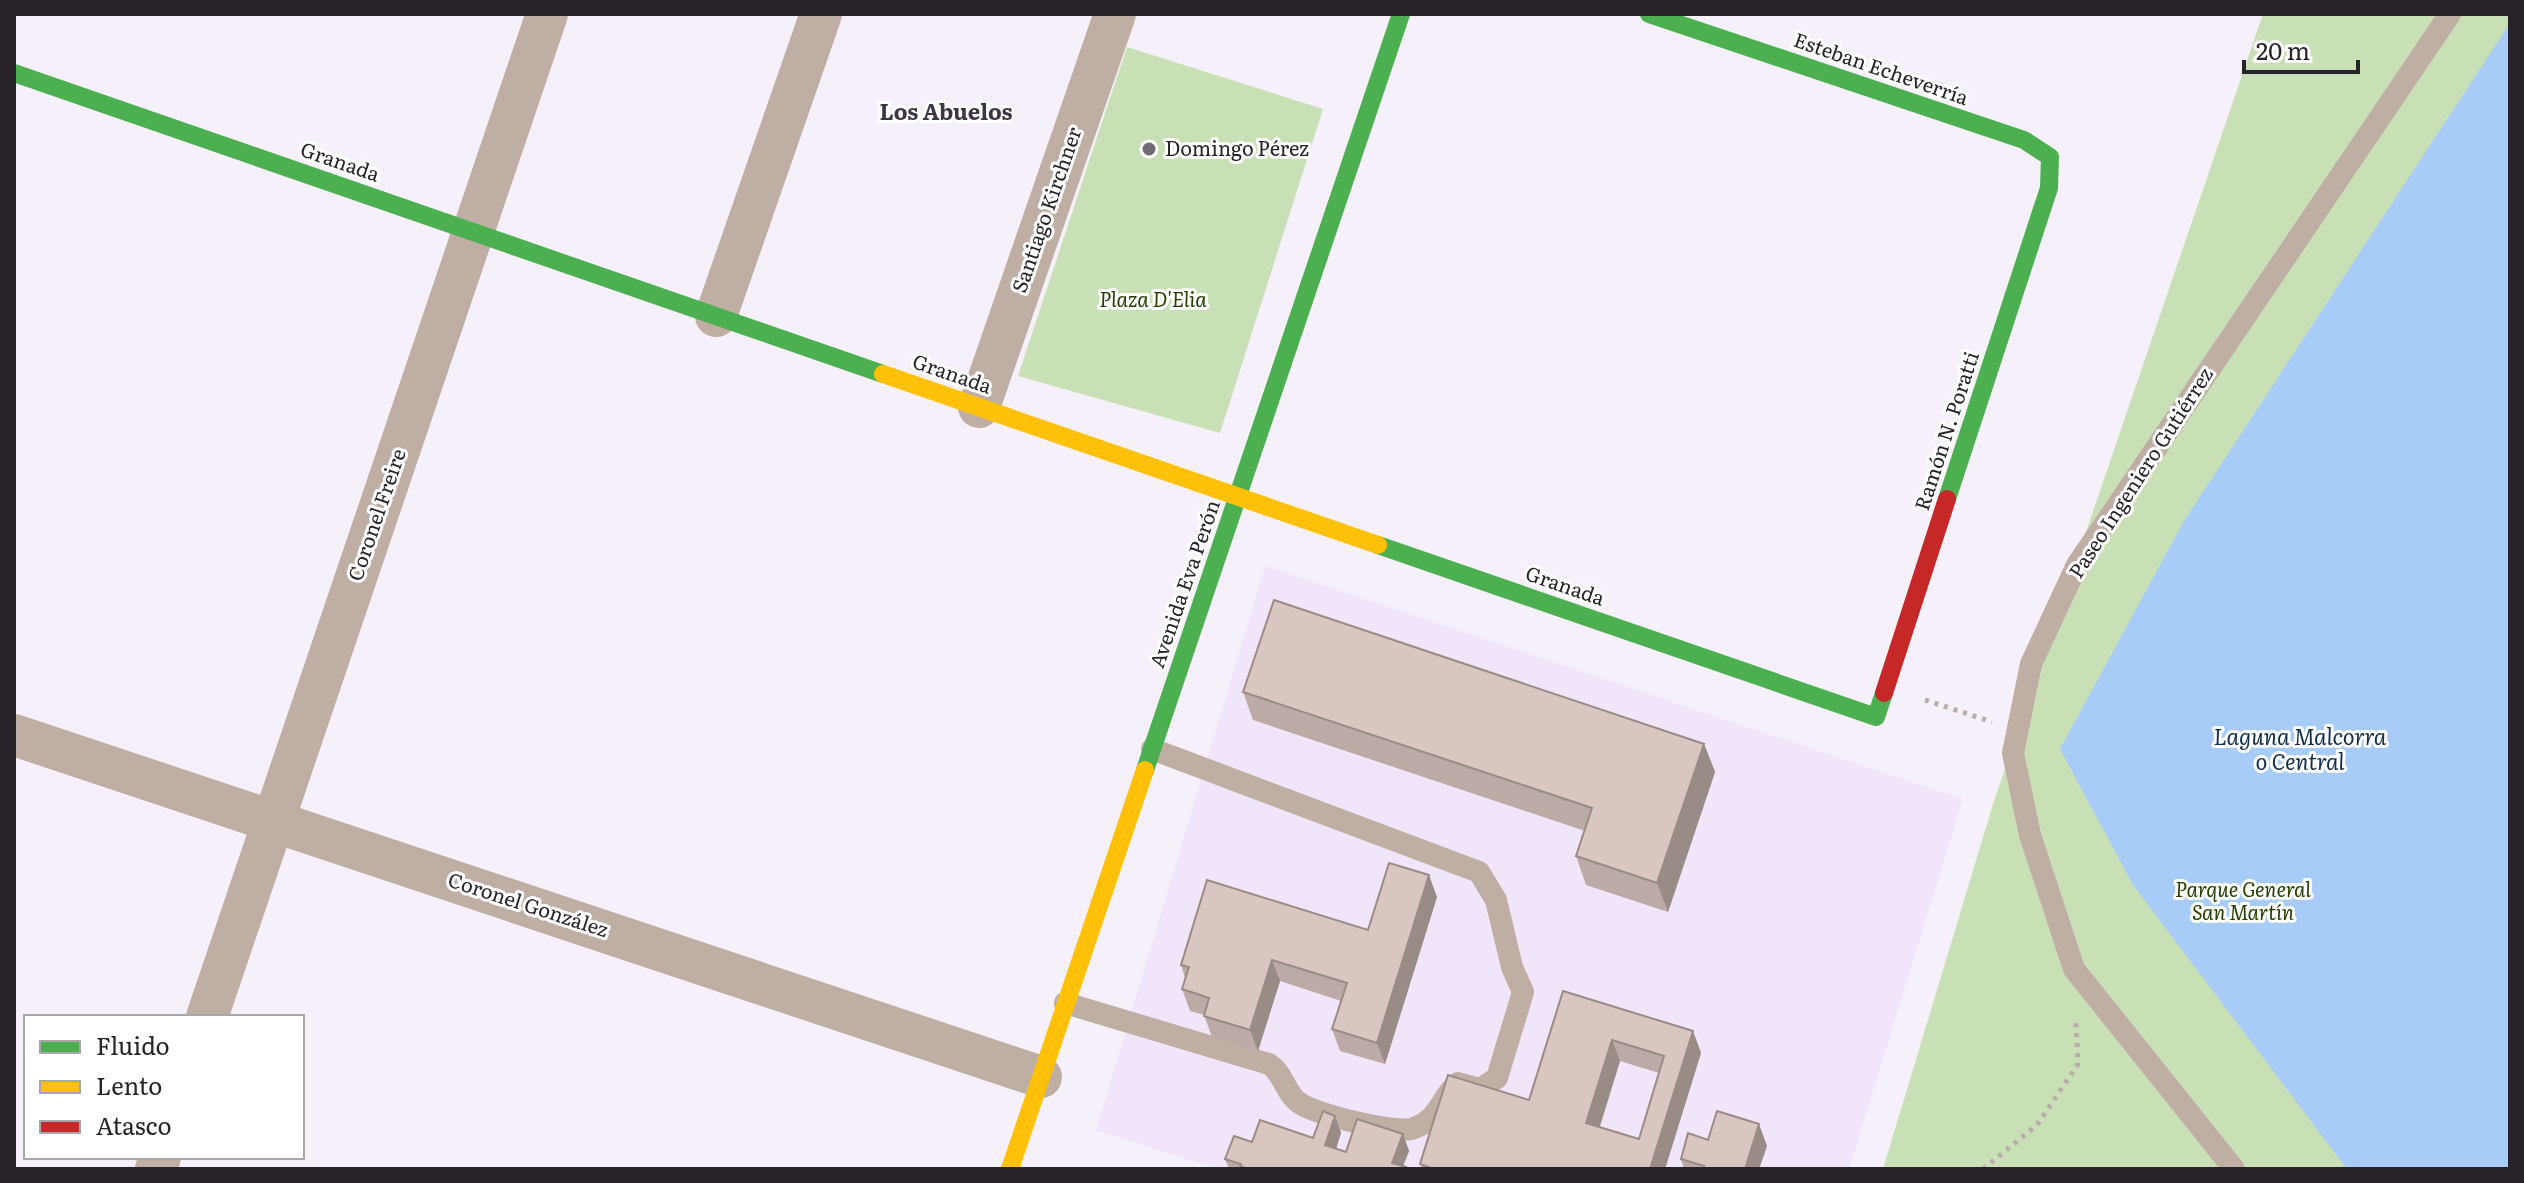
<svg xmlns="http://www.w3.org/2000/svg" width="2524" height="1183" font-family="Literata,serif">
	<rect width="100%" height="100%" fill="#f5f0f9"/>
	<!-- built -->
	<polygon fill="#f1e6f9" points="1265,566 1963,799 1849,1169 1218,1169 1096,1130"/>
	<!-- green -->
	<g fill="#c9e0b6">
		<polygon points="2263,14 2510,14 2510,1169 1883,1169 1994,801"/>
		<polygon points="1127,47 1323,109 1220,433 1018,376"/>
	</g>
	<!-- water -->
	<polygon fill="#a7ccf7" points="2510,23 2510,1169 2347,1169 2133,885 2060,749 2184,521"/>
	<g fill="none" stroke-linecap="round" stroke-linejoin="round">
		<!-- path -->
		<g stroke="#b9ada9" stroke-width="5" stroke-dasharray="4 6" stroke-linecap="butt">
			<polyline points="1925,700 1992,722"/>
			<polyline points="1983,1169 2037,1125 2078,1064 2076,1022"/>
		</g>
		<!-- lane -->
		<g stroke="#bfaea3" stroke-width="22">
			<path d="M1065,1003L1269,1064C1285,1075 1284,1091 1298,1102C1313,1114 1392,1133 1411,1129C1415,1128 1424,1124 1427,1121C1441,1111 1444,1094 1458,1083L1480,1089L1497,1078L1523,992L1512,967L1496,900L1479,872L1152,749"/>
			<polyline points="2234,1169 2074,969 2030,835 2013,753 2031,664 2077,565 2450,14"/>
		</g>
		<!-- street -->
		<g stroke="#bfaea3" stroke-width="42">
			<polyline points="716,316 821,14"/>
			<polyline points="979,407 1115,14"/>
			<polyline points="14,735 1041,1077"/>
			<polyline points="207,1017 547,14"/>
			<polyline points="156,1169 160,1157"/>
		</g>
		<!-- fast -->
		<g stroke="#4caf50" stroke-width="18">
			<polyline points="1649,14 2024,140 2050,157 2049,188 1947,499"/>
			<polyline points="14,73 883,374"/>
			<polyline points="1378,545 1876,717 1884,693"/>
			<polyline points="1145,770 1401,14"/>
		</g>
		<!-- slow -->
		<g stroke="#ffc107" stroke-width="18">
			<polyline points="883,374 1378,545"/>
			<polyline points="1010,1169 1145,770"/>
		</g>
		<!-- jam -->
		<polyline stroke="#c62828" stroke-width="18" points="1884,693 1947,499"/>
	</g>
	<!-- wall -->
	<g fill="#bbaaa5" fill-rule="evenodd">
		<polygon points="1243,692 1704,744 1715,772 1668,912 1586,885 1576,856 1585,831 1253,720"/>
		<polygon points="1437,897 1385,1064 1340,1051 1332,1029 1341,1001 1280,981 1258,1051 1212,1037 1204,1015 1190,1011 1182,989 1185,978 1181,965 1368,930"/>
		<path d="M1563,991L1693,1031L1701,1053L1665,1169H1422L1420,1164L1529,1100ZM1620,1061L1659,1073L1639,1139L1600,1127Z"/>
		<polygon points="1335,1116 1341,1133 1336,1149 1346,1152 1403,1134 1409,1151 1403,1166 1406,1167 1406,1169 1229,1169 1225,1159 1252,1142 1313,1138"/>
		<polygon points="1708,1140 1767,1146 1759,1169 1684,1169 1681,1159"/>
	</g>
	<!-- shaded-wall -->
	<g fill="#998b86">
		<polygon points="1704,744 1715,772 1668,912 1657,883"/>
		<polygon points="1429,875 1437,897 1385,1064 1377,1043"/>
		<polygon points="1272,960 1280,981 1258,1051 1250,1030"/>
		<polygon points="1693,1031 1701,1053 1665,1169 1650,1169"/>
		<polygon points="1612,1040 1620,1061 1594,1144 1586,1123"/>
		<polygon points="1335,1116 1341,1133 1332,1162 1325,1145"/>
		<polygon points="1759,1124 1767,1146 1759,1169 1745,1169"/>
		<polygon points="1403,1134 1409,1151 1402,1169 1392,1163"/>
	</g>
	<!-- building -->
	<g fill="#dac6c0" stroke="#998b86" stroke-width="2" fill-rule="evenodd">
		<polygon points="1274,600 1704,744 1657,883 1576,856 1592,808 1243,692"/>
		<polygon points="1389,863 1429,875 1377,1043 1332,1029 1347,983 1272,960 1250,1030 1204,1016 1209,998 1182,989 1189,967 1181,965 1207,880 1368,930"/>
		<path d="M1563,991L1693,1031L1650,1169H1434L1420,1164L1448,1075L1529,1100ZM1612,1040L1664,1056L1639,1139L1586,1123Z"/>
		<polygon points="1323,1111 1335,1116 1325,1145 1346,1152 1357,1119 1403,1134 1392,1163 1406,1167 1405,1169 1249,1169 1240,1166 1241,1164 1225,1159 1234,1136 1252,1142 1260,1120 1313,1138"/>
		<polygon points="1717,1111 1759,1124 1745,1169 1703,1169 1704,1166 1681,1159 1688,1133 1708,1140"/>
	</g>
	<!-- markers -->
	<circle fill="#706b73" stroke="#fff" stroke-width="3" cx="1149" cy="149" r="8"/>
	<g text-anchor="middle" stroke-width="6" stroke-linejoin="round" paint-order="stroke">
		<!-- street labels -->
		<g font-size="20" fill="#28232b" stroke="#fff">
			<text transform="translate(1881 69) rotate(19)" y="7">Esteban Echeverría</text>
			<text transform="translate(340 162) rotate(19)" y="7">Granada</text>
			<text transform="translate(1047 210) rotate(-71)" y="7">Santiago Kirchner</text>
			<text transform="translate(952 374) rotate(19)" y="7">Granada</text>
			<text transform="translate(1947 431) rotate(-72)" y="7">Ramón N. Poratti</text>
			<text transform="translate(2141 473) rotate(-57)" y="7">Paseo Ingeniero Gutiérrez</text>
			<text transform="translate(377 515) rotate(-71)" y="7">Coronel Freire</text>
			<text transform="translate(1185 584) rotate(-71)" y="7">Avenida Eva Perón</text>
			<text transform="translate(1565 586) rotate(19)" y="7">Granada</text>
			<text transform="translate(528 905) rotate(18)" y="7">Coronel González</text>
		</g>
		<!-- poi labels -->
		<g font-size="20" fill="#28232b" stroke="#fff" text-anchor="start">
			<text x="1165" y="156">Domingo Pérez</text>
		</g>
		<!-- park labels -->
		<g font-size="20" font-style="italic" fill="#233f00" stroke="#fff">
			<text x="1153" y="307">Plaza D'Elia</text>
			<text x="2243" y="897">Parque General<tspan x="2243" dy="23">San Martín</tspan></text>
		</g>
		<!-- neighbourhood labels -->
		<g font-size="22" font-weight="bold" fill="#3d3444" stroke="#fff">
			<text x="946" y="120">Los Abuelos</text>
		</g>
		<!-- water labels -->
		<g font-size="22" font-style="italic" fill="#102e4a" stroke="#fff">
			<text x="2300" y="745">Laguna Malcorra<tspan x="2300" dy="25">o Central</tspan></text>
		</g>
	</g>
	<!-- border -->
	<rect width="2524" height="1183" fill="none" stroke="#28232b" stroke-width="32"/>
	<!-- legend -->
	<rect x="24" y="1015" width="280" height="144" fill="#ffffff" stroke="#a9a7aa" stroke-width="2"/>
	<rect x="40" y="1041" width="40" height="12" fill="#4caf50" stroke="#a9a7aa" stroke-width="2"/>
	<text x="96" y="1055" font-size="24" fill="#28232b">Fluido</text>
	<rect x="40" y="1081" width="40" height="12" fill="#ffc107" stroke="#a9a7aa" stroke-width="2"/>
	<text x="96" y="1095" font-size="24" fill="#28232b">Lento</text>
	<rect x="40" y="1121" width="40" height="12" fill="#c62828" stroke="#a9a7aa" stroke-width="2"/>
	<text x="96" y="1135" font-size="24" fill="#28232b">Atasco</text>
	<!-- scale -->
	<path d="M2244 60v12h114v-12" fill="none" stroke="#28232b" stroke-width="4"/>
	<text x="2256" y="60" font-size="24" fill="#28232b" stroke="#ffffff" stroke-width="6" paint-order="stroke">20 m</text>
</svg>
